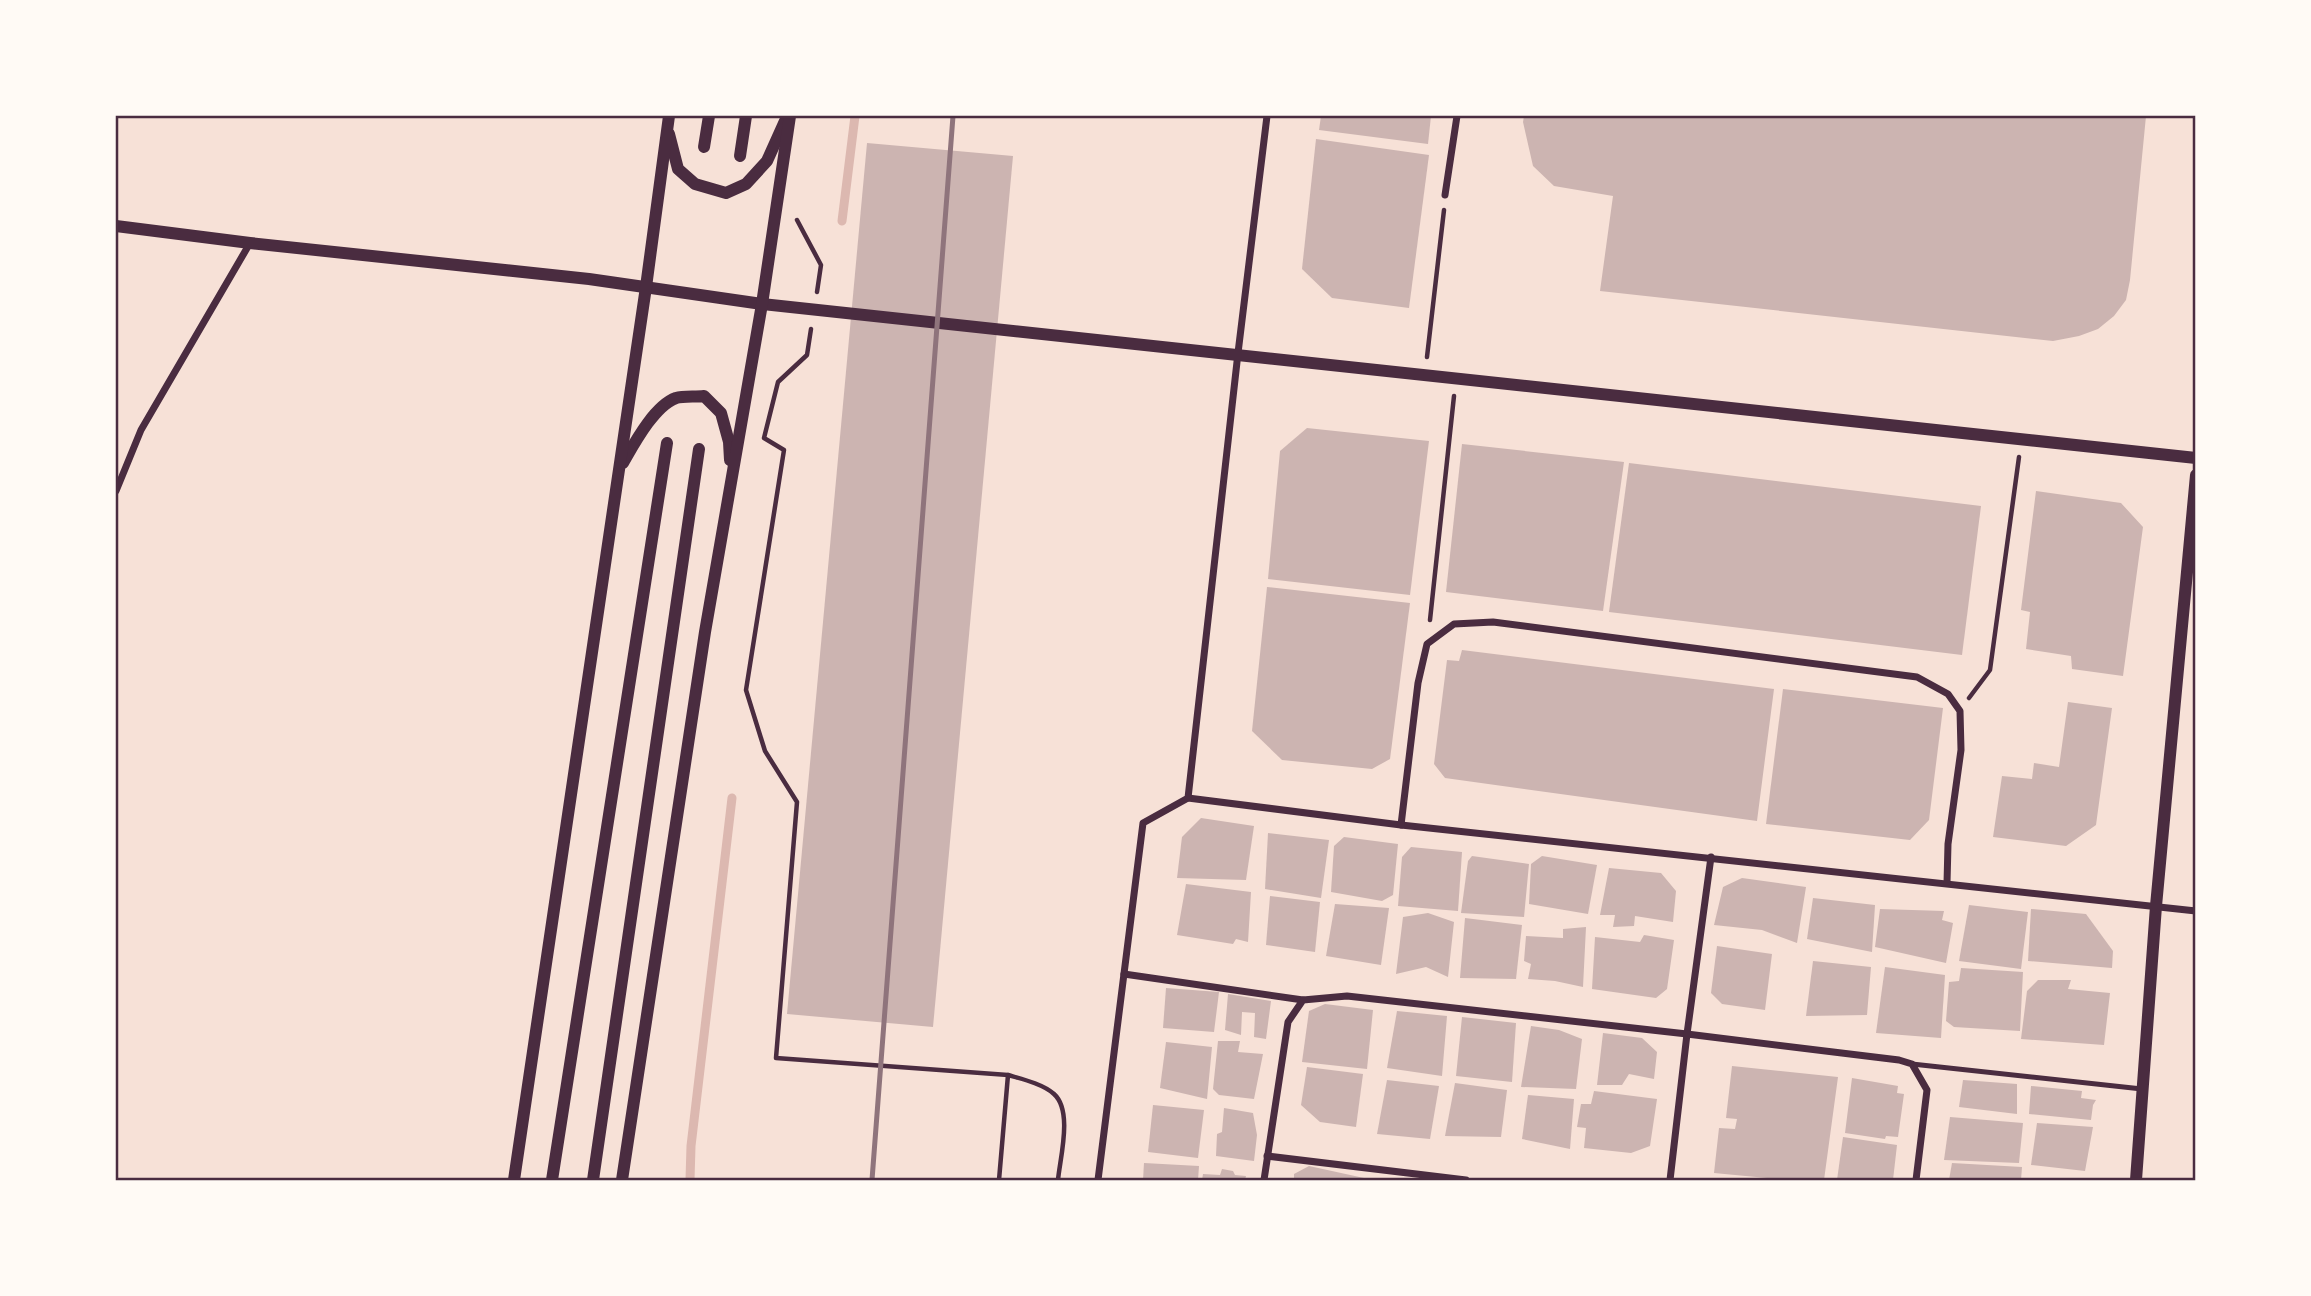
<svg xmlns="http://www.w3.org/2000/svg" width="2311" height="1296" font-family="'Fira Sans Condensed',sans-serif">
	<rect width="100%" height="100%" fill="#f7e1d7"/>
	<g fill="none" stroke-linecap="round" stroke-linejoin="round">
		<!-- stream -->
		<g stroke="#dcb8b0" stroke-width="9">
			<polyline points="842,221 855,116"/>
			<polyline points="690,1180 691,1146 732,798"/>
		</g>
	</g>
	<!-- building -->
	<g fill="#ccb4b1">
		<polygon points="1321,116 1431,116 1428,144 1319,130"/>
		<polygon points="1524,116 2146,116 2130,280 2126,300 2114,316 2098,329 2079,336 2053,341 1600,291 1613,196 1554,186 1533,166 1523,122"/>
		<polygon points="1316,139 1429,155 1409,308 1332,298 1302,269"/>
		<polygon points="867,143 1013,156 933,1027 787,1014"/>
		<polygon points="1307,428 1429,441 1410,595 1268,579 1280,451"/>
		<polygon points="1462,444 1624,462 1603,611 1446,592"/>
		<polygon points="1629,463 1981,506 1962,655 1609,612"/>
		<polygon points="2036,491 2121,503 2143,527 2123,676 2072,669 2071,656 2026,649 2030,612 2021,610"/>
		<polygon points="1267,587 1410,603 1390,759 1372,769 1282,760 1252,731"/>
		<polygon points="1462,650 1774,689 1757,821 1445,778 1434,764 1447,660 1459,661"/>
		<polygon points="1783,689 1943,708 1929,820 1910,840 1766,824"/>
		<polygon points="2068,702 2112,708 2096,825 2066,846 1993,837 2002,776 2032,779 2034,763 2059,767"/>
		<polygon points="1201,818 1254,826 1246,880 1177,878 1182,837"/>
		<polygon points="1268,833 1329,840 1321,898 1265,889"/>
		<polygon points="1344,837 1398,844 1393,895 1382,901 1331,892 1334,846"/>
		<polygon points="1411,847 1462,852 1458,911 1398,906 1402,857"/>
		<polygon points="1472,856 1529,864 1524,917 1461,913 1468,861"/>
		<polygon points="1542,856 1597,865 1588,914 1529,904 1531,864"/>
		<polygon points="1609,868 1661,873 1676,891 1673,922 1635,916 1634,926 1613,927 1615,915 1600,915"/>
		<polygon points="1742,878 1806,887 1797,943 1762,930 1714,925 1723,887"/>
		<polygon points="1186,884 1251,892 1248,942 1236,939 1233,944 1177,935"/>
		<polygon points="1270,896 1320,902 1315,952 1266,945"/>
		<polygon points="1813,898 1875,905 1872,952 1807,939"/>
		<polygon points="1335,904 1389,908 1381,965 1326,956"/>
		<polygon points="1969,905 2028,912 2021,969 1959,961"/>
		<polygon points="1880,909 1944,911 1942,920 1953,923 1946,963 1875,947"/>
		<polygon points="2031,909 2086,914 2113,951 2112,968 2028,961"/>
		<polygon points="1428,913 1454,922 1448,977 1426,967 1396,974 1403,917"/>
		<polygon points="1465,918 1522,925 1516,979 1460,978"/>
		<polygon points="1586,927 1583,987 1555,981 1528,979 1531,964 1524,961 1526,936 1563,938 1563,929"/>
		<polygon points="1644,935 1674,940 1667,989 1656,998 1592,989 1595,937 1640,942"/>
		<polygon points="1717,946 1772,954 1765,1010 1722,1004 1711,993"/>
		<polygon points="1813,961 1871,967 1867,1015 1806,1016"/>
		<polygon points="1885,967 1945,975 1941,1038 1876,1033"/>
		<polygon points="1961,968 2023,972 2020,1031 1954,1027 1946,1021 1949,982 1959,981"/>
		<polygon points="2038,980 2071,980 2068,989 2110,993 2104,1045 2021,1039 2027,991"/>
		<polygon points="1166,988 1219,992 1214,1032 1163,1028"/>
		<polygon points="1228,994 1271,1001 1266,1039 1254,1037 1255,1013 1242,1012 1241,1035 1225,1030"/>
		<polygon points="1325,1004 1373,1010 1367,1069 1302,1062 1309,1011"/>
		<polygon points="1397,1011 1447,1016 1442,1076 1387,1068"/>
		<polygon points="1462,1017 1516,1023 1512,1082 1456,1076"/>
		<polygon points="1531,1026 1559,1030 1582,1039 1576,1089 1521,1087"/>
		<polygon points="1603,1033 1642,1038 1657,1052 1654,1079 1629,1074 1622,1085 1597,1085"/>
		<polygon points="1218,1041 1240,1041 1238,1052 1263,1054 1254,1099 1219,1095 1213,1089"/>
		<polygon points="1166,1042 1212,1047 1207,1099 1160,1088"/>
		<polygon points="1732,1066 1838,1077 1824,1180 1788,1180 1714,1173 1719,1128 1735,1129 1737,1119 1726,1118"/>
		<polygon points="1307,1067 1363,1074 1356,1127 1320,1122 1301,1105"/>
		<polygon points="1852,1078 1898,1086 1897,1093 1904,1094 1898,1137 1886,1136 1885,1139 1845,1133"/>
		<polygon points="1387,1080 1439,1086 1430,1139 1377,1134"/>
		<polygon points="1963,1080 2017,1084 2017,1114 1959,1107"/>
		<polygon points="1455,1083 1507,1090 1501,1137 1445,1136"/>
		<polygon points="2031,1086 2082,1091 2081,1098 2096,1100 2093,1105 2091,1120 2029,1114"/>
		<polygon points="1594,1091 1657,1099 1650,1146 1631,1153 1584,1148 1586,1128 1577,1127 1581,1104 1591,1104"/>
		<polygon points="1528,1095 1574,1099 1570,1149 1522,1139"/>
		<polygon points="1153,1105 1204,1110 1198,1158 1148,1152"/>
		<polygon points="1224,1108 1253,1113 1257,1135 1254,1161 1216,1156 1217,1134 1222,1132"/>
		<polygon points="1950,1117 2023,1123 2019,1163 1944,1160"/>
		<polygon points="2037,1123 2093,1127 2085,1171 2031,1165"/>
		<polygon points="1843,1137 1897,1145 1893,1180 1837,1180"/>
		<polygon points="1144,1163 1199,1166 1198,1180 1143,1180"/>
		<polygon points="1952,1163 2022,1167 2021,1180 1949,1180"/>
		<polygon points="1309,1166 1364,1178 1364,1180 1294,1180 1294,1174"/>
		<polygon points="1222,1169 1233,1171 1235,1175 1246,1176 1245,1180 1202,1180 1203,1174 1220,1175"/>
	</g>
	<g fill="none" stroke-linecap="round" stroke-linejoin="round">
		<!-- path -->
		<g stroke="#4a2c40" stroke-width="4.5">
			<polyline points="797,220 821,265 817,292"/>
			<path d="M811,329L807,355L778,382L764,438L784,450L746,690L765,751L797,802L776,1058L1008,1075C1022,1079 1043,1084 1054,1094C1073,1111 1060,1158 1058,1180"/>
			<polyline points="1427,357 1444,210"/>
			<polyline points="1430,620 1454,396"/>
			<polyline points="1969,698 1990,670 2019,457"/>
			<polyline points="999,1180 1008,1075"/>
		</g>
		<!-- service -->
		<polyline stroke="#4a2c40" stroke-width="5" points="1912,1064 2142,1089"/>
		<!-- minor -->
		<g stroke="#4a2c40" stroke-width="7">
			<polyline points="1445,195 1457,116"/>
			<polyline points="116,491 141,430 250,243"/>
			<polyline points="1188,798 1401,825 2196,911"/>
			<polyline points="1401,825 1418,683 1427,644 1454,624 1493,622 1917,677 1948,694 1960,711 1961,750 1948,844 1947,883"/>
			<polyline points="1124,974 1303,1000"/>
			<polyline points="1267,1156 1466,1180"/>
			<polyline points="1098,1180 1143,823 1188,798 1238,353 1267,116"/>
			<polyline points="1264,1180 1288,1022 1303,1000 1347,996 1687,1034 1899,1060 1912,1064 1927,1090 1916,1180"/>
			<polyline points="1670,1180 1687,1034 1711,857"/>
		</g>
		<!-- tertiary -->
		<g stroke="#4a2c40" stroke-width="12">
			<polyline points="669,134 678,169 695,184 726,193 746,184 767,161 785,121"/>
			<polyline points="704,147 709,116"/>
			<polyline points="740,156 746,116"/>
			<polyline points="116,226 250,243 589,279 762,304 2196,458"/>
			<path d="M623,463C634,444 654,406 676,398C683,396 695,397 704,396L721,413L729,442L730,460"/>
			<polyline points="514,1180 646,287 669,116"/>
			<polyline points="552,1180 667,443"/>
			<polyline points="593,1180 699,449"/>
			<polyline points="622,1180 705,632 762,304 790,116"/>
			<polyline points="2136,1180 2156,906 2196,475"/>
		</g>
		<!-- rail -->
		<polyline stroke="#8f747c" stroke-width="5" points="872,1180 953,116"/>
	</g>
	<!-- border -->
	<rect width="2311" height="1296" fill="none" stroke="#fffaf5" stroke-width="234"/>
	<rect x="117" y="117" width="2077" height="1062" fill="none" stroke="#4a2c40" stroke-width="2.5"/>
</svg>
